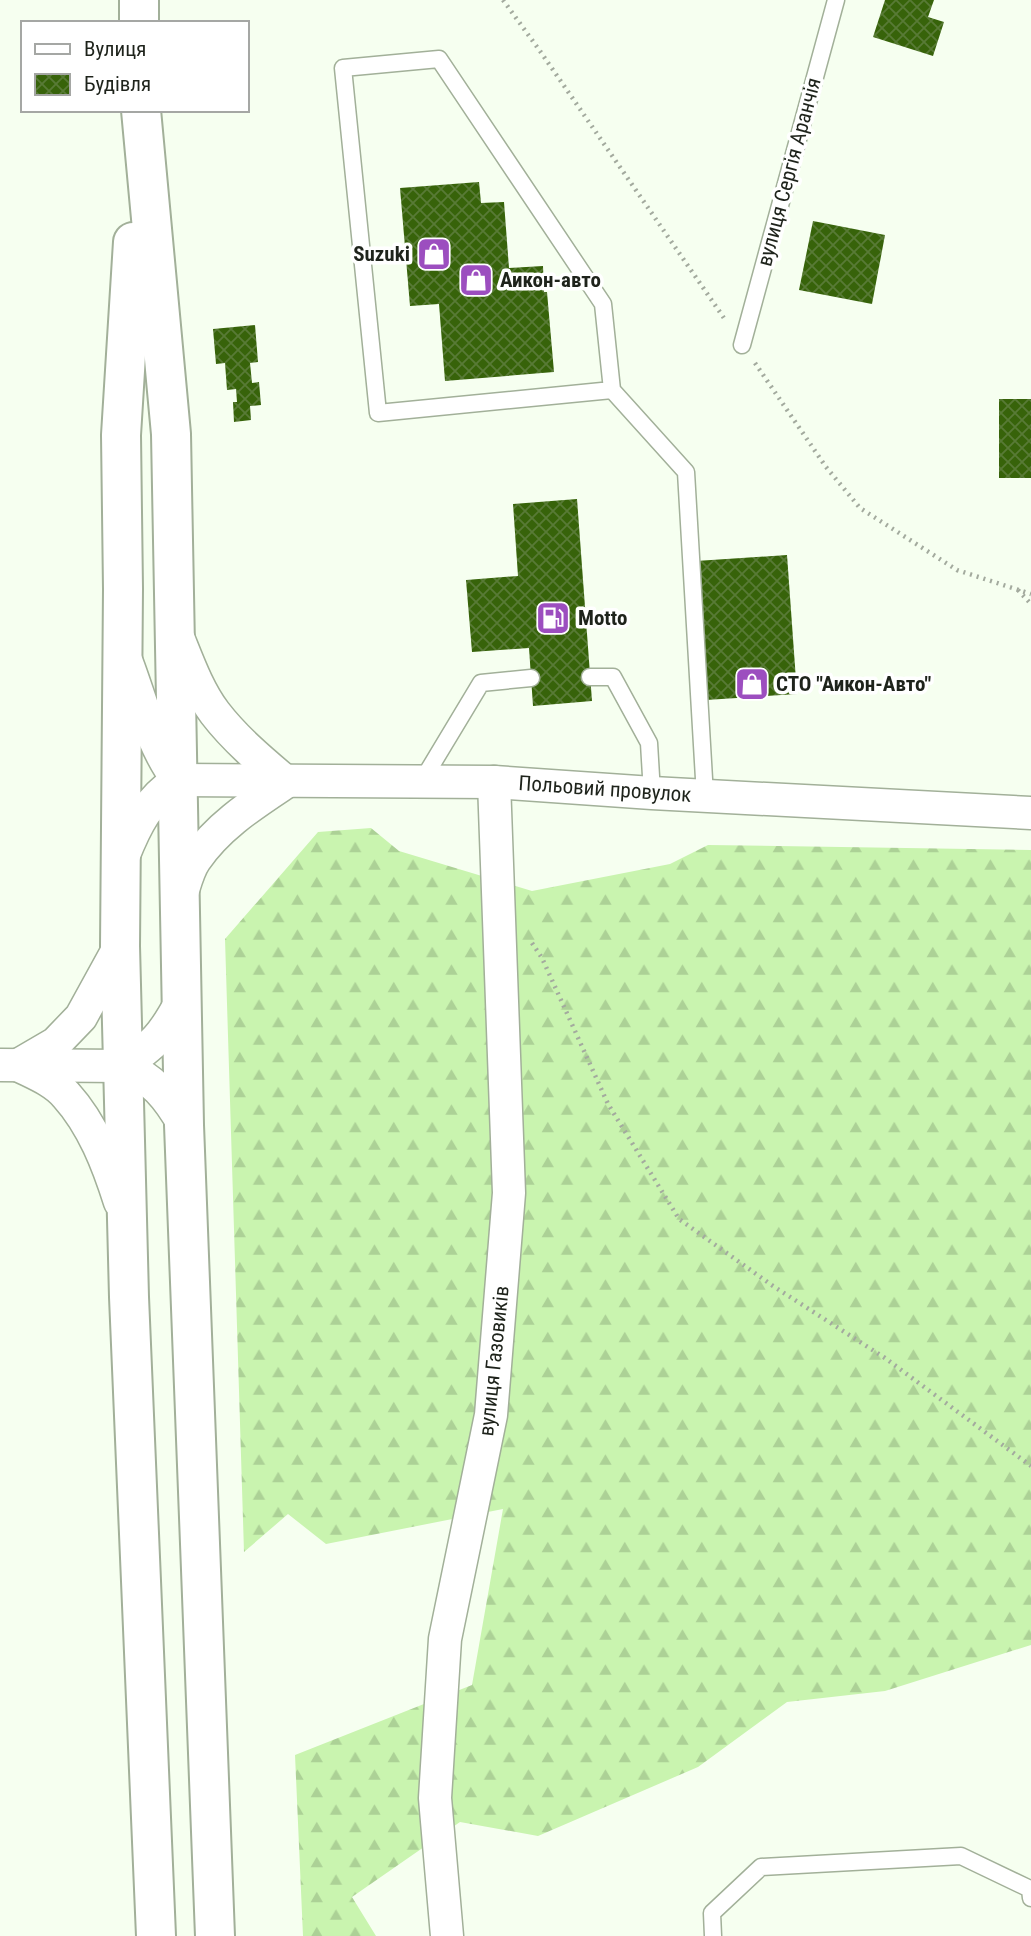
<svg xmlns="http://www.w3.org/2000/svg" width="1031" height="1936" font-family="'Roboto Condensed',sans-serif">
	<defs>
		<pattern id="forest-firs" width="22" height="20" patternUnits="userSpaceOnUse" patternTransform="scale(1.75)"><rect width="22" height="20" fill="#c9f4af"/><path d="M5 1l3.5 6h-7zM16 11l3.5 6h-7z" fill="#acd196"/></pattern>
		<pattern id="building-cross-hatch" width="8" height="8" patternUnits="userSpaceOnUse" patternTransform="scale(1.75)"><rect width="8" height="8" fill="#37630a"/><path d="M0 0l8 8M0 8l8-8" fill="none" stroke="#587a36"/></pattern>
	</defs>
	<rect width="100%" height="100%" fill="#f6fff0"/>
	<!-- forest -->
	<polygon fill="url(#forest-firs)" points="371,828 399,851 532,891 670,864 708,845 1031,850 1031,1645 885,1691 787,1702 698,1767 538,1836 460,1822 352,1897 376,1936 303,1936 295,1755 472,1685 503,1509 326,1544 288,1514 244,1552 225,939 318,832"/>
	<!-- building -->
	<g fill="url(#building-cross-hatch)">
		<polygon points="885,0 934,0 928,17 944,22 933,56 873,37"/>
		<polygon points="479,182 481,203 504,202 509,268 543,266 544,292 547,292 554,372 445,381 439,304 410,306 400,188"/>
		<polygon points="813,221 885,235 872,304 799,290"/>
		<polygon points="255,325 258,362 250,363 252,383 259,382 261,405 250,406 251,420 234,422 233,402 237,402 236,389 227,390 225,363 216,364 213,329"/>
		<rect x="999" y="399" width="32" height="79"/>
		<polygon points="577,499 592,701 533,706 529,648 472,652 466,580 518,576 513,504"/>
		<polygon points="787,555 797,694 706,700 696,561"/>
	</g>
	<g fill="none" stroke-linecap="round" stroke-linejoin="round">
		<!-- service casing -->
		<g stroke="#a2b099" stroke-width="19">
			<g id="service">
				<polyline points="742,345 836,0"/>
				<polyline points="612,390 603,304 439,59 343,68 378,413 612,390 686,472 705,796"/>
				<polyline points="590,677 613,677 649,743 652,793"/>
				<polyline points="422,781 481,683 531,678"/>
				<polyline points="713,1936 712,1913 761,1867 961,1856 1030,1889 1031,1898"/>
			</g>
		</g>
		<!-- minor casing -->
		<g stroke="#a2b099" stroke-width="35">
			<g id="minor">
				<path d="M179,640C189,665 199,692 215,713C235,739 261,761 286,782C253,804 218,826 195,860C188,870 185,884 181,896"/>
				<path d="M127,663C142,703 152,746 178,780"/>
				<polyline points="178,780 494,782 652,793 1031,813"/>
				<path d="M123,857C136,824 148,800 178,780"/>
				<polyline points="20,1064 56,1043 81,1017 120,946"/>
				<path d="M0,1065L122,1066C153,1078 168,1097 184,1125"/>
				<path d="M20,1066C36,1074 54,1081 66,1095C93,1125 108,1164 120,1202"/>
				<path d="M122,1066C154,1045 163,1036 181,1002"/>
				<polyline points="447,1936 435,1798 445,1639 491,1415 509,1193 494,782"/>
			</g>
		</g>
		<!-- trunk casing -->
		<g stroke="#a2b099" stroke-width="42">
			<g id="trunk">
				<polyline points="139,0 139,23"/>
				<polyline points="141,110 171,434 184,1125 215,1936"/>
				<polyline points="133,242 121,435 123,589 120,946 129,1297 156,1936"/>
			</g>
		</g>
		<!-- path -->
		<g stroke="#a3aa9e" stroke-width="4.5" stroke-dasharray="2 5" stroke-linecap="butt">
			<polyline points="503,0 540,51 726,321"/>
			<polyline points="755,363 826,467 860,508 957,570 1031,594"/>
			<polyline points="1018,590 1031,604"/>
			<polyline points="532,943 542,958 608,1104 679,1219 773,1286 885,1358 1031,1466"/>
		</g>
		<!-- service -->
		<use href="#service" stroke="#fff" stroke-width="16"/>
		<!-- minor -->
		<use href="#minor" stroke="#fff" stroke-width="32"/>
		<!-- trunk -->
		<use href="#trunk" stroke="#fff" stroke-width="38"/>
	</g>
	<!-- icons -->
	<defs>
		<g id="shop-square" transform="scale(1.75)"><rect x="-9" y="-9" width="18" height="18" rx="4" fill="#9c4ebf" stroke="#fff"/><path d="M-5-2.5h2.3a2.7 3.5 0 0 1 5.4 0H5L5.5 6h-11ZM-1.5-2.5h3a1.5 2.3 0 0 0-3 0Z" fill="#fff"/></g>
		<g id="fuel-square" transform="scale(1.75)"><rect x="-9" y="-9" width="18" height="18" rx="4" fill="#9c4ebf" stroke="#fff"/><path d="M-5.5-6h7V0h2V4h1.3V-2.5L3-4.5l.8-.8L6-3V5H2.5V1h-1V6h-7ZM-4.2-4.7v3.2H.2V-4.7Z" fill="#fff"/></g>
	</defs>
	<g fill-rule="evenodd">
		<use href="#shop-square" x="434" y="254"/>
		<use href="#shop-square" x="476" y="280"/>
		<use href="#fuel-square" x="553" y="618"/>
		<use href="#shop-square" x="752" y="684"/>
	</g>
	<g text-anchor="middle" stroke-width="7" stroke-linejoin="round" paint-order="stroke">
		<!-- street labels -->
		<g font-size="21" fill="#1e231b" stroke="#fff">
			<text transform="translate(789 172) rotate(-75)" y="7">вулиця Сергія Аранчія</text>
			<text transform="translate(605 789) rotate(4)" y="7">Польовий провулок</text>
			<text transform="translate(494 1361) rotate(-84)" y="7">вулиця Газовиків</text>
		</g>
		<!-- poi labels -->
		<g font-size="21" font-weight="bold" fill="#1e231b" stroke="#fff" text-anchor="start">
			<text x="410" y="261" text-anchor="end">Suzuki</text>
			<text x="500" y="287">Аикон-авто</text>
			<text x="578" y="625">Motto</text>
			<text x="776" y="691">СТО "Аикон-Авто"</text>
		</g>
	</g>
	<!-- legend -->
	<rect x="21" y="21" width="228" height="91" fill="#ffffff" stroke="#a5a7a4" stroke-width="2"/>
	<rect x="35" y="44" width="35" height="10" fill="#ffffff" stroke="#a5a7a4" stroke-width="2"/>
	<text x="84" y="56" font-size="21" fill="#1e231b">Вулиця</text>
	<rect x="35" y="74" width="35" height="21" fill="url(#building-cross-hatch)" stroke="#a5a7a4" stroke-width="2"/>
	<text x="84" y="91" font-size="21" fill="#1e231b">Будівля</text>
</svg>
